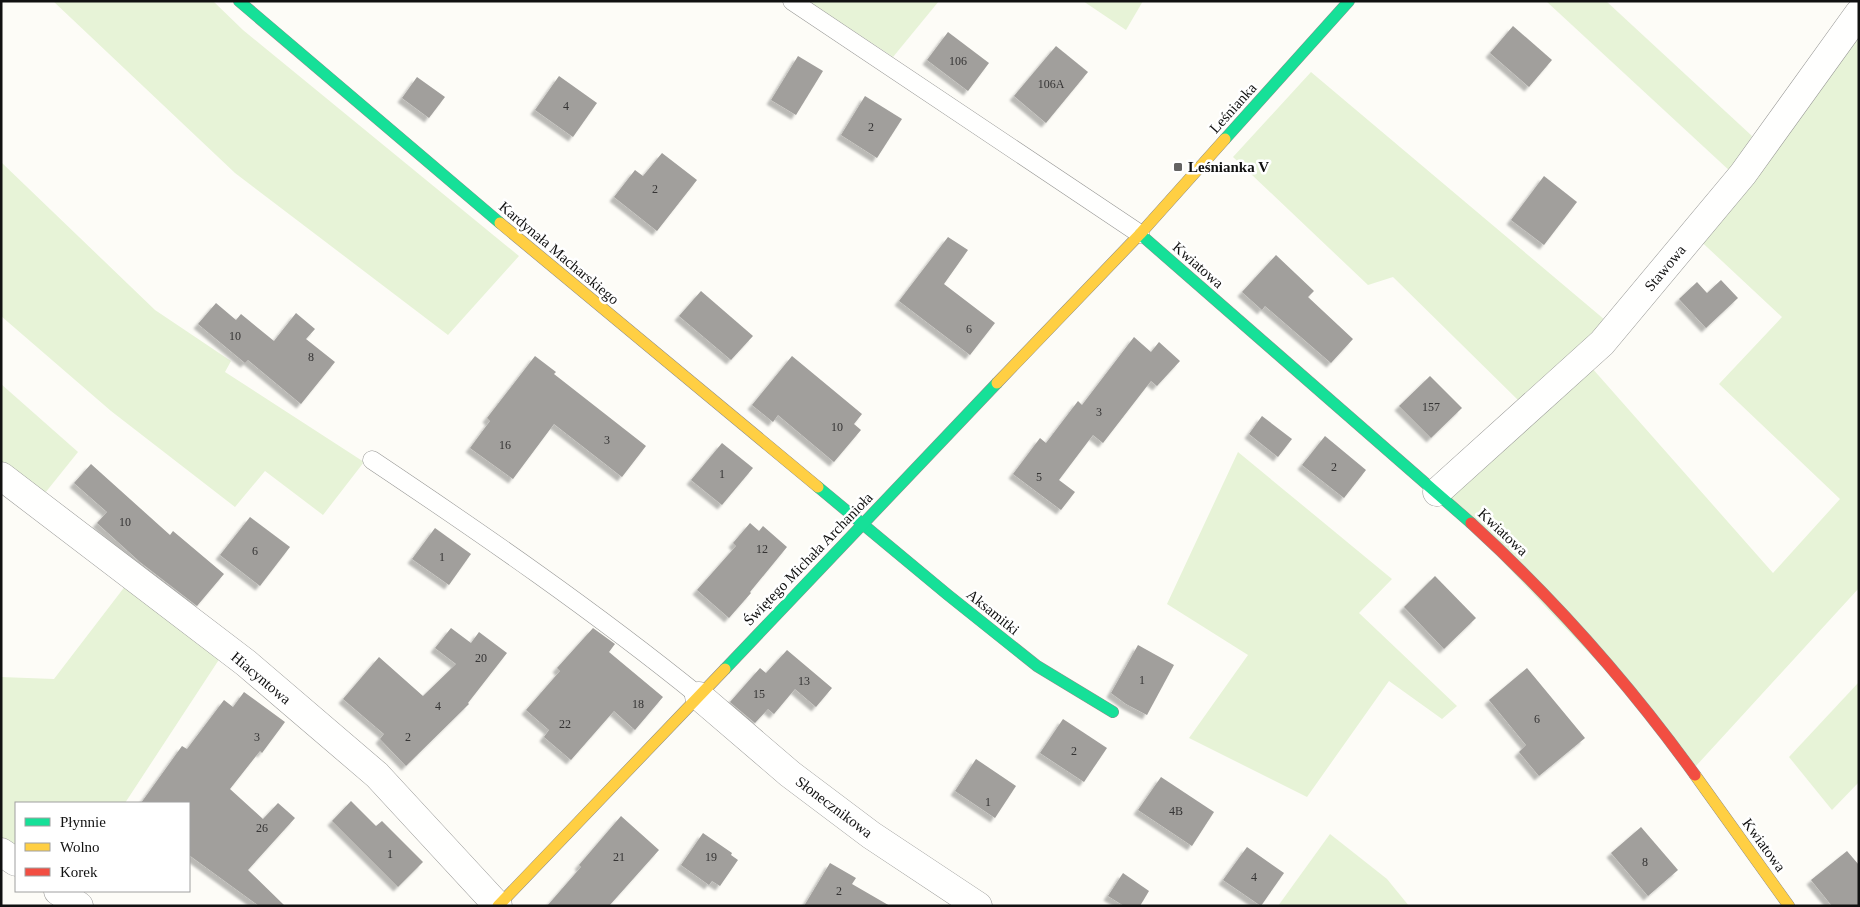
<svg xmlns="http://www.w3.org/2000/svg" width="1860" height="907" font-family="'Times New Roman',serif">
	<defs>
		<filter id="shadow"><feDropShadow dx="-4.5" dy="4.5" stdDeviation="1" flood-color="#0004"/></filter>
	</defs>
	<rect width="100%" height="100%" fill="#fdfcf7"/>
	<!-- green -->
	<g fill="#e7f3d7">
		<polygon points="53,1 213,1 243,30 519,256 448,335 235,173"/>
		<polygon points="808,1 939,1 893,57"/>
		<polygon points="1083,1 1143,1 1126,30"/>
		<polygon points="1546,1 1606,1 1752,136 1731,172"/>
		<polygon points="1859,6 1859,588 1696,766 1437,492 1584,359 1773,573 1840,499 1719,384 1782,317 1693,234"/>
		<polygon points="1311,72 1605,320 1521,403 1393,277 1368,285 1233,157"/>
		<polygon points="1,162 155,310 231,361 225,372 364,462 323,515 265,471 235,507 111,411 1,316"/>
		<polygon points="1,384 78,452 41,498 1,468"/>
		<polygon points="1238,452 1392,579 1359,613 1457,706 1442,719 1389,681 1307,797 1189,738 1248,655 1167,604"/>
		<polygon points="126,585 220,658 125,803 16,803 16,852 1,842 1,677 54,679"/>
		<polygon points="1859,682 1859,782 1832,810 1789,757"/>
		<polygon points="1330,834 1387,879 1409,906 1278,906"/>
	</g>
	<!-- building -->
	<g fill="#a19f9c" filter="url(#shadow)">
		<polygon points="1513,26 1552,60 1529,87 1490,53"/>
		<polygon points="948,32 989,63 968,91 927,60"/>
		<polygon points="1056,46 1088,72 1046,123 1014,96"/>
		<polygon points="798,56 823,71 796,115 771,100"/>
		<polygon points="559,76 597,103 573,137 535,110"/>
		<polygon points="417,77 445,97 429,118 402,98"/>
		<polygon points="865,96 902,119 877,158 841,135"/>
		<polygon points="662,153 697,180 657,231 614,197 635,170 643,176"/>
		<polygon points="1544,176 1577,202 1544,245 1511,220"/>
		<polygon points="948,237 968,250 944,284 995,323 970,355 899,301"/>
		<polygon points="1276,255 1314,291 1308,297 1353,339 1331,363 1265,306 1262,310 1242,292"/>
		<polygon points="1721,280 1738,298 1706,328 1679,299 1697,282 1707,293"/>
		<polygon points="701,291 753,336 731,360 679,316"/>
		<polygon points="216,303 236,320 241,314 274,341 296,313 315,329 306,339 335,362 301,404 248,360 245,363 198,324"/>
		<polygon points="1134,337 1151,352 1159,342 1180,361 1157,386 1151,381 1103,443 1093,435 1059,480 1075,492 1061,510 1013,474 1040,438 1046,443 1078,401 1082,405"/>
		<polygon points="535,356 556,372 554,374 646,446 622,477 554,424 513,479 470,448 490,421 487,418"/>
		<polygon points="792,356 862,414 854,424 861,430 834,462 778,415 773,422 752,405"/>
		<polygon points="1430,376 1462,408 1431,438 1399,406"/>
		<polygon points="1262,416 1292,439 1278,457 1249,434"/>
		<polygon points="1325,436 1366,470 1344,498 1302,465"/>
		<polygon points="722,443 753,468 722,505 691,480"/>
		<polygon points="91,464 170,535 173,531 224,574 197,606 140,562 97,523 107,512 74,483"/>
		<polygon points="250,517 290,547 260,586 220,555"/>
		<polygon points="750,523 759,531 763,526 787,547 750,592 751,593 729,618 697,590 736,546 733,543"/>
		<polygon points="435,528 471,554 449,585 412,559"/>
		<polygon points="1435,576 1476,618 1444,649 1404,607"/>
		<polygon points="451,628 471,643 479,632 507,653 468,703 469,704 406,766 380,739 384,734 343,699 379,657 423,696 456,664 435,648"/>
		<polygon points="593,628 615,644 609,652 663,697 635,730 614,711 571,760 544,737 549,730 526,710 560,671 557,668"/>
		<polygon points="1138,645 1174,665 1147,715 1126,704 1111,693"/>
		<polygon points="787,650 832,688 816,707 795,689 774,714 768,709 755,723 730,702 760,668 766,673"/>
		<polygon points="1527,668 1585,738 1539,776 1519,752 1526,745 1489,700"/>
		<polygon points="244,692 285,722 262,753 260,751 230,789 263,819 278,803 295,818 248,870 285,906 259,906 189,855 189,803 141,803 182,746 187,749 224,700 233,707"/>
		<polygon points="1063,719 1107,748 1084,782 1040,753"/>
		<polygon points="976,759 1016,786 995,818 955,791"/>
		<polygon points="1161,777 1214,812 1192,846 1138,810"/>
		<polygon points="351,801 376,826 382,821 423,862 398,887 332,821"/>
		<polygon points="621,816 659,850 609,906 547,906 581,867 579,865"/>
		<polygon points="1641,827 1678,870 1648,896 1611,853"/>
		<polygon points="703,833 732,853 731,855 738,860 720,886 712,881 709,885 681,865"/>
		<polygon points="1247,847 1284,873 1261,906 1223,880"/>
		<polygon points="1847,851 1859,865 1859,906 1832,906 1811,880"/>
		<polygon points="830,863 856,878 852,884 890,906 804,906"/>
		<polygon points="1123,873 1149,891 1140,906 1124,906 1108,896"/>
	</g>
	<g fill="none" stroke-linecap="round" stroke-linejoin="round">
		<!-- lane casing -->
		<g stroke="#979795" stroke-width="19">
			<g id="lane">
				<polyline points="792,1 1140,234"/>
				<path d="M372,460C484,535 594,611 699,696"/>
			</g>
		</g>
		<!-- street casing -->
		<g stroke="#979795" stroke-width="29">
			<g id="street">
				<polyline points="1,476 246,663 377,775 498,906"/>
				<polyline points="1437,492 1602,343 1743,174 1859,13"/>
				<polyline points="699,696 790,774 871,835 978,906"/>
				<polyline points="1,852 16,862"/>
				<polyline points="58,891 79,906"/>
			</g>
		</g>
		<!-- fast casing -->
		<g stroke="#8e8d8b" stroke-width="12">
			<g id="fast">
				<polyline points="239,1 500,223"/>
				<polyline points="1225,139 1349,1"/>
				<polyline points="1140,234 1471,523"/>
				<polyline points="818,487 948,595 1037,666 1113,712"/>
				<polyline points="725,669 997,383"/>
			</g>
		</g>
		<!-- slow casing -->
		<g stroke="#8e8d8b" stroke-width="12">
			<g id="slow">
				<polyline points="500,223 818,487"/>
				<polyline points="997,383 1140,234 1225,139"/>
				<polyline points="1695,775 1789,906"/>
				<polyline points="498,906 725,669"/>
			</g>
		</g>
		<!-- jam casing -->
		<g stroke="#8e8d8b" stroke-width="12">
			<path id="jam" d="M1471,523C1553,598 1630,685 1695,775"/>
		</g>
		<!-- lane -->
		<use href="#lane" stroke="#fffffe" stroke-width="18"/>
		<!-- street -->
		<use href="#street" stroke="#fffffe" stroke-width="28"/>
		<!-- fast -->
		<use href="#fast" stroke="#16e098" stroke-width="11"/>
		<!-- slow -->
		<use href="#slow" stroke="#ffcf43" stroke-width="11"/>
		<!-- jam -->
		<use href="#jam" stroke="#f24e42" stroke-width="11"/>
	</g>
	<!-- markers -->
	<rect fill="#646362" stroke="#fff" stroke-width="2" x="1173" y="162" width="10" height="10" rx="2.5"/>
	<g text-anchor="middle" stroke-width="5" stroke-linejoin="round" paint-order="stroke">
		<!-- number labels -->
		<g font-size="12" fill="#353434">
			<text x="958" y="65">106</text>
			<text x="1051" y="88">106A</text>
			<text x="566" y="110">4</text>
			<text x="871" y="131">2</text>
			<text x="655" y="193">2</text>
			<text x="969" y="333">6</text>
			<text x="235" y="340">10</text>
			<text x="311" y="361">8</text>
			<text x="1431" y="411">157</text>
			<text x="1099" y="416">3</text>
			<text x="837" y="431">10</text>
			<text x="607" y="444">3</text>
			<text x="505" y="449">16</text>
			<text x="1334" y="471">2</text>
			<text x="722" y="478">1</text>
			<text x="1039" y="481">5</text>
			<text x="125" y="526">10</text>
			<text x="762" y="553">12</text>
			<text x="255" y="555">6</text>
			<text x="442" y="561">1</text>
			<text x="481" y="662">20</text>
			<text x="1142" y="684">1</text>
			<text x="804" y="685">13</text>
			<text x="759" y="698">15</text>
			<text x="638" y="708">18</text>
			<text x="438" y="710">4</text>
			<text x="1537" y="723">6</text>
			<text x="565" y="728">22</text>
			<text x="257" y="741">3</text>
			<text x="408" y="741">2</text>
			<text x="1074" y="755">2</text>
			<text x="988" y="806">1</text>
			<text x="1176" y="815">4B</text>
			<text x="262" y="832">26</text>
			<text x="390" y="858">1</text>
			<text x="619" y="861">21</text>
			<text x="711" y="861">19</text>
			<text x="1645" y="866">8</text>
			<text x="1254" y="881">4</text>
			<text x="839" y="895">2</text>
		</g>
		<!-- street labels -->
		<g font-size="15" fill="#111" stroke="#fff">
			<text transform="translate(1233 108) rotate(-48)" y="5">Leśnianka</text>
			<text transform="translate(559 253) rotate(40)" y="5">Kardynała Macharskiego</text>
			<text transform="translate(1198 265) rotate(41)" y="5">Kwiatowa</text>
			<text transform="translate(1665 268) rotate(-50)" y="5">Stawowa</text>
			<text transform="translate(1503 532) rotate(43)" y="5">Kwiatowa</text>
			<text transform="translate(808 559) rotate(-46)" y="5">Świętego Michała Archanioła</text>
			<text transform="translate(993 612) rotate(39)" y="5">Aksamitki</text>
			<text transform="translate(261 678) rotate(40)" y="5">Hiacyntowa</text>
			<text transform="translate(834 807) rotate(37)" y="5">Słonecznikowa</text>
			<text transform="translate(1764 845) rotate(54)" y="5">Kwiatowa</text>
		</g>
		<!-- poi labels -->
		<g font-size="15" font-weight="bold" fill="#111" stroke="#fff" text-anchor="start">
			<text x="1188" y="172">Leśnianka V</text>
		</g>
	</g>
	<!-- border -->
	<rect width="1860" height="907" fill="none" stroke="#111111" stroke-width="5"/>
	<!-- legend -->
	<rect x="15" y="802" width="175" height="90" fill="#ffffff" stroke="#a0a0a0"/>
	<rect x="25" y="818" width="25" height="8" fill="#16e098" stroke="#a0a0a0"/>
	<text x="60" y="827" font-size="15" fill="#111111">Płynnie</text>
	<rect x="25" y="843" width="25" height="8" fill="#ffcf43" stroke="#a0a0a0"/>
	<text x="60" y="852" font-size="15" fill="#111111">Wolno</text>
	<rect x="25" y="868" width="25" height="8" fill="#f24e42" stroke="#a0a0a0"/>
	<text x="60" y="877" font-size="15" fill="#111111">Korek</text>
</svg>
